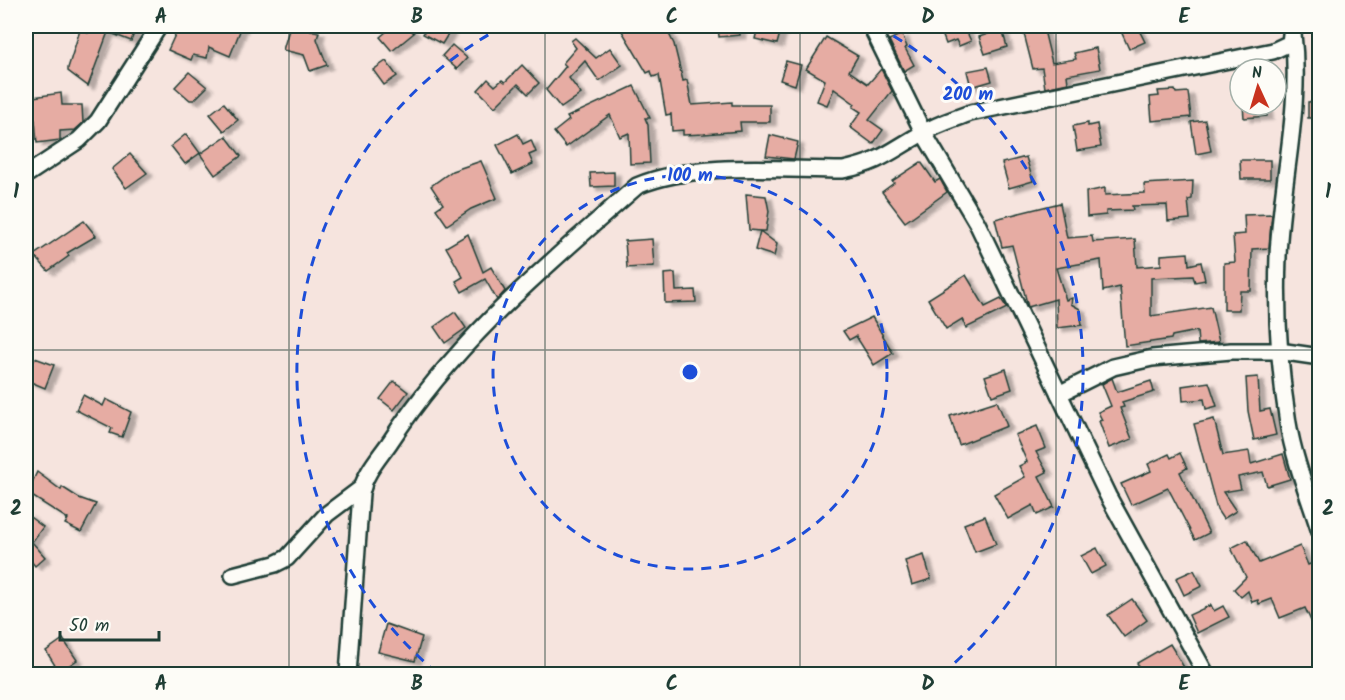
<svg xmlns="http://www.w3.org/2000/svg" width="1345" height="700" font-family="Kalam,sans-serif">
	<defs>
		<filter id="shadow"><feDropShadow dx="6" dy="3.5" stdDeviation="1.5" flood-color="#0004"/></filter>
	</defs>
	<rect width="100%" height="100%" fill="#f6e4de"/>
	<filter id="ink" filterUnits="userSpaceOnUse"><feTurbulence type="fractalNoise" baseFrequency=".0167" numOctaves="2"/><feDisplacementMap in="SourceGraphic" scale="12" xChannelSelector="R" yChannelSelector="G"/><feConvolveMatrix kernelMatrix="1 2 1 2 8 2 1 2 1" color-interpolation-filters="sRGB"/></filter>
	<g filter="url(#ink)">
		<!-- building -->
		<g fill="#e6aca3" stroke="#1f3d34" stroke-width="1.5" filter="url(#shadow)">
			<polygon points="91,26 100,29 93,26 137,26 131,41 108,32 88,86 68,71 68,68 80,30 88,33"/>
			<polygon points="179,26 242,26 230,56 209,47 207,58 193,55 191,60 168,50"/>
			<polygon points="290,26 319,32 317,39 327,65 310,71 304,55 283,50"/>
			<polygon points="393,26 407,26 414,33 392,51 380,37"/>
			<polygon points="427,26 453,26 442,44 423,34"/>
			<polygon points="619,26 665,26 674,44 683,81 687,80 692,105 732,102 732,105 770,105 770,122 740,122 741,131 704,134 683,135 683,130 672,131 671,114 666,115 659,75 653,77 651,71 647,73"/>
			<polygon points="718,26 739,26 740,35 719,37"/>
			<polygon points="758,26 782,26 777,44 755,39"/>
			<polygon points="939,26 964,26 971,41 959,46 956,40 946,44"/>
			<polygon points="1022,26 1043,26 1052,63 1076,59 1074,53 1096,48 1100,69 1067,75 1068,83 1045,88 1042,68 1033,69"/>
			<polygon points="1128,26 1137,26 1145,42 1129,49 1120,29"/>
			<polygon points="1002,29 1007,47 985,54 979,37"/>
			<polygon points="902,34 907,47 905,48 914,65 904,71 889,40"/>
			<polygon points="826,37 858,56 849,71 868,84 881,69 892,91 869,120 883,130 873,144 850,127 861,112 853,107 855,104 834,89 827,105 817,101 825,80 806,69"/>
			<polygon points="575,38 596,58 610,48 622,65 599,81 585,61 569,78 581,94 561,108 546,90 566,66 563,63 576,48 571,41"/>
			<polygon points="452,45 467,58 457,69 442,56"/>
			<polygon points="386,61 397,76 384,85 373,70"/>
			<polygon points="786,61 801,65 795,85 780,80"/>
			<polygon points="522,65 539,83 528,94 518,84 495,107 478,90 488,79 495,86 502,80 505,82"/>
			<polygon points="988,67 992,81 971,87 967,71"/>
			<polygon points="189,72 207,87 194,100 190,100 175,87"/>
			<polygon points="634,86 650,118 645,118 648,125 650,163 630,164 629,133 620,137 610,115 566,147 554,132 569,120 567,117"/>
			<polygon points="1175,90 1176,93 1188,92 1191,117 1152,121 1150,97 1159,96 1158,91"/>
			<polygon points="61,93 62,105 82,105 83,123 75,130 60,131 60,140 37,143 35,120 27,121 26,98"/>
			<polygon points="1320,101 1320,118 1308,118 1308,102"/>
			<polygon points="224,103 238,120 224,131 210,114"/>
			<polygon points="1243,105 1266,105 1267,116 1244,118"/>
			<polygon points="1205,120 1211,151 1196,154 1191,122"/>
			<polygon points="1088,123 1088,126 1097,124 1101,147 1077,151 1073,126"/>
			<polygon points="186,134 200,153 185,164 171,146"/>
			<polygon points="518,134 523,144 531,140 536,152 529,155 533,164 512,174 497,145"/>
			<polygon points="770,135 798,142 794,159 766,156"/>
			<polygon points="226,136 241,156 215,175 200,154"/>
			<polygon points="130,154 147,173 126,188 112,169"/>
			<polygon points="1026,157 1033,181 1009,188 1002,163"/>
			<polygon points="1240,160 1270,160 1270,179 1241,179"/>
			<polygon points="481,161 497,198 471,209 447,225 436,209 443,204 431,186 452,171"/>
			<polygon points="921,162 935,182 940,179 947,192 905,222 882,192 894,183 892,181"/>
			<polygon points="614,172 614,186 591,187 590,173"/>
			<polygon points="1193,181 1192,199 1188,200 1190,219 1168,221 1167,205 1132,206 1133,210 1106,211 1106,215 1087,217 1086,192 1105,188 1105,195 1145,193 1144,184"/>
			<polygon points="746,194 766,196 769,211 766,231 760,231 777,244 774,256 755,250 760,231 749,230"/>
			<polygon points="1060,203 1067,238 1092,236 1093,242 1135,239 1137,267 1161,265 1161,255 1188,253 1189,265 1201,262 1205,280 1195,282 1193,276 1151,278 1151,316 1211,307 1219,342 1198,344 1197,331 1172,336 1171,339 1125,346 1120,287 1103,291 1101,260 1056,268 1066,300 1072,298 1071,304 1080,309 1082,325 1057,328 1056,299 1028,307 1012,245 1002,247 995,219"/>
			<polygon points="1272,214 1269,248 1252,249 1251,291 1240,291 1239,310 1224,310 1224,263 1235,262 1233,235 1245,234 1244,215"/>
			<polygon points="84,221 96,236 67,253 69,256 48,271 34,255"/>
			<polygon points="468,234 483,272 491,267 505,291 497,300 485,279 462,292 456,281 463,277 446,247"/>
			<polygon points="652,239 654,266 627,268 625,241"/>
			<polygon points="675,273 676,291 695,290 696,302 665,303 664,274"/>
			<polygon points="966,275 985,307 1001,299 1007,308 966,328 962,319 946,329 928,299"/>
			<polygon points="455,312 466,328 445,343 434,327"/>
			<polygon points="872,317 893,353 874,365 856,336 849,340 843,331"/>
			<polygon points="35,358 54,365 45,388 26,380"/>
			<polygon points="1006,369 1012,389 992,396 985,376"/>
			<polygon points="1258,377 1260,411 1270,409 1276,435 1254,440 1248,411 1246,378"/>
			<polygon points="1112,378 1117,392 1151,381 1154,392 1122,402 1124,407 1120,408 1132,439 1109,448 1099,421 1102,420 1098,412 1111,406 1102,384"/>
			<polygon points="394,381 408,392 394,410 380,399"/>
			<polygon points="1209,382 1217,406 1206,409 1204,399 1183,401 1182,386"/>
			<polygon points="83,395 103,406 106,399 131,412 122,437 110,433 112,428 76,410"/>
			<polygon points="997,401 1007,426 959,445 950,416"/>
			<polygon points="1214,419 1223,455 1249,451 1251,464 1283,454 1290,479 1267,486 1263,472 1238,477 1241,489 1223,492 1236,511 1223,519 1217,510 1194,424"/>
			<polygon points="1037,426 1046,448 1036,452 1047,472 1039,476 1054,507 1037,515 1033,505 1008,519 994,494 1025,477 1019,466 1027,462 1015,435"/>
			<polygon points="1180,453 1187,468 1180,472 1209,533 1195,540 1168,488 1131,505 1121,484 1151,471 1148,464 1169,454 1171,458"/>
			<polygon points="37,472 61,490 62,487 79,498 96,504 81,532 65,524 68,519 27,493"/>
			<polygon points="26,514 43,527 32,542 45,557 35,566 26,555"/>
			<polygon points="985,516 996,544 975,552 964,524"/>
			<polygon points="1247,540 1259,563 1300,546 1308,565 1315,562 1319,571 1316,573 1318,577 1314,580 1320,592 1320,620 1312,623 1305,608 1280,618 1272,599 1259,604 1258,600 1252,602 1248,591 1241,597 1234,589 1246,577 1231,548"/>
			<polygon points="1097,548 1106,566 1091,574 1081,556"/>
			<polygon points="924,555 931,579 912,585 905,561"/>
			<polygon points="1194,570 1202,586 1184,595 1176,578"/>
			<polygon points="1132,599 1147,620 1124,637 1108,615"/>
			<polygon points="1211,605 1214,611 1223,606 1229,617 1197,633 1189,615"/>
			<polygon points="386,624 422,637 415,661 378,652"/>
			<polygon points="63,639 77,660 59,672 46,651"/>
			<polygon points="1170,644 1185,669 1176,675 1144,675 1137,663"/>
		</g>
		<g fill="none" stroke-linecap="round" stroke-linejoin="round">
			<!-- minor casing -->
			<g stroke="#1f3d34" stroke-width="20">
				<g id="minor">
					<polyline points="871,26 923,132 977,223 1108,496 1206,674"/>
					<path d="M1293,34C1302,109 1281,181 1278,256C1276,312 1279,368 1288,423C1294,460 1309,497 1320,532"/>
					<polyline points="26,175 79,140 98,121 159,26"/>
					<polyline points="1059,394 1113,367 1152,358 1231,351 1279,351 1320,357"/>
					<polyline points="233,575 275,564 287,558 327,514 363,487"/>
					<path d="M348,674L361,493C364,474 379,458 390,442C457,339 546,266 637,186C698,161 778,170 843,170C880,163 892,150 923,133C937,124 955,119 970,113L1273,51L1290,43L1292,26"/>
				</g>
			</g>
			<!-- minor -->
			<use href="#minor" stroke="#fdfcf7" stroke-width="15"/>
		</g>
	</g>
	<!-- grid -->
	<path fill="none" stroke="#1f3d34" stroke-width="1.5" stroke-opacity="0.55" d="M289,26V674M545,26V674M800,26V674M1056,26V674M26,350H1320"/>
	<!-- distance rings -->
	<g fill="none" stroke="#1d4ed8" stroke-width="3" stroke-dasharray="10 8">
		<circle cx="690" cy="372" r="197"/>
		<path d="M437 673A393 393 0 0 1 502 27M878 27A393 393 0 0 1 943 673"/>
	</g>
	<circle cx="690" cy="372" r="9" fill="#1d4ed8" stroke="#fdfcf7" stroke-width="3"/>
	<g font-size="18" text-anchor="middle" font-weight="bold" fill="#1d4ed8" stroke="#fdfcf7" stroke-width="6" stroke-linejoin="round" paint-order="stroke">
		<text x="968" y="100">200 m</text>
		<text x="690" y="181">100 m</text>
	</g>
	<!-- margin -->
	<rect width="1345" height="700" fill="none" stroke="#fdfcf7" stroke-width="66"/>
	<!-- north arrow -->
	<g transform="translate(1258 87) rotate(356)"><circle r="28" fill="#fdfcf7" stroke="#a4b0a9" stroke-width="1.5"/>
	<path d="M0-4.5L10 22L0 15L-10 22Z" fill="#c8321e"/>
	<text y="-9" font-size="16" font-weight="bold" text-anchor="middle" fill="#1f3d34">N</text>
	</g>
	<!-- scale -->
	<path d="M60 631v9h99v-9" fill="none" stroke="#1f3d34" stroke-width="3"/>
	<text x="69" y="631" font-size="18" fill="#1f3d34" stroke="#fdfcf7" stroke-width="4.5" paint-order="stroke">50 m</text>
	<rect x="33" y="33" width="1279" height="634" fill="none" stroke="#1f3d34" stroke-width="2"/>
	<g font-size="20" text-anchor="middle" font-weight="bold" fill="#1f3d34">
		<text x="161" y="23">A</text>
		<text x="417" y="23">B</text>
		<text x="672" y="23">C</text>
		<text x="928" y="23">D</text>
		<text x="1184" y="23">E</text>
		<text x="16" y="198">1</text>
		<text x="1328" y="198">1</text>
		<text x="16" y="515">2</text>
		<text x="1328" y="515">2</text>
		<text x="161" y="690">A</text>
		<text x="417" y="690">B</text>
		<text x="672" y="690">C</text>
		<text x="928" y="690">D</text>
		<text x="1184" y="690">E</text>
	</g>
</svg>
